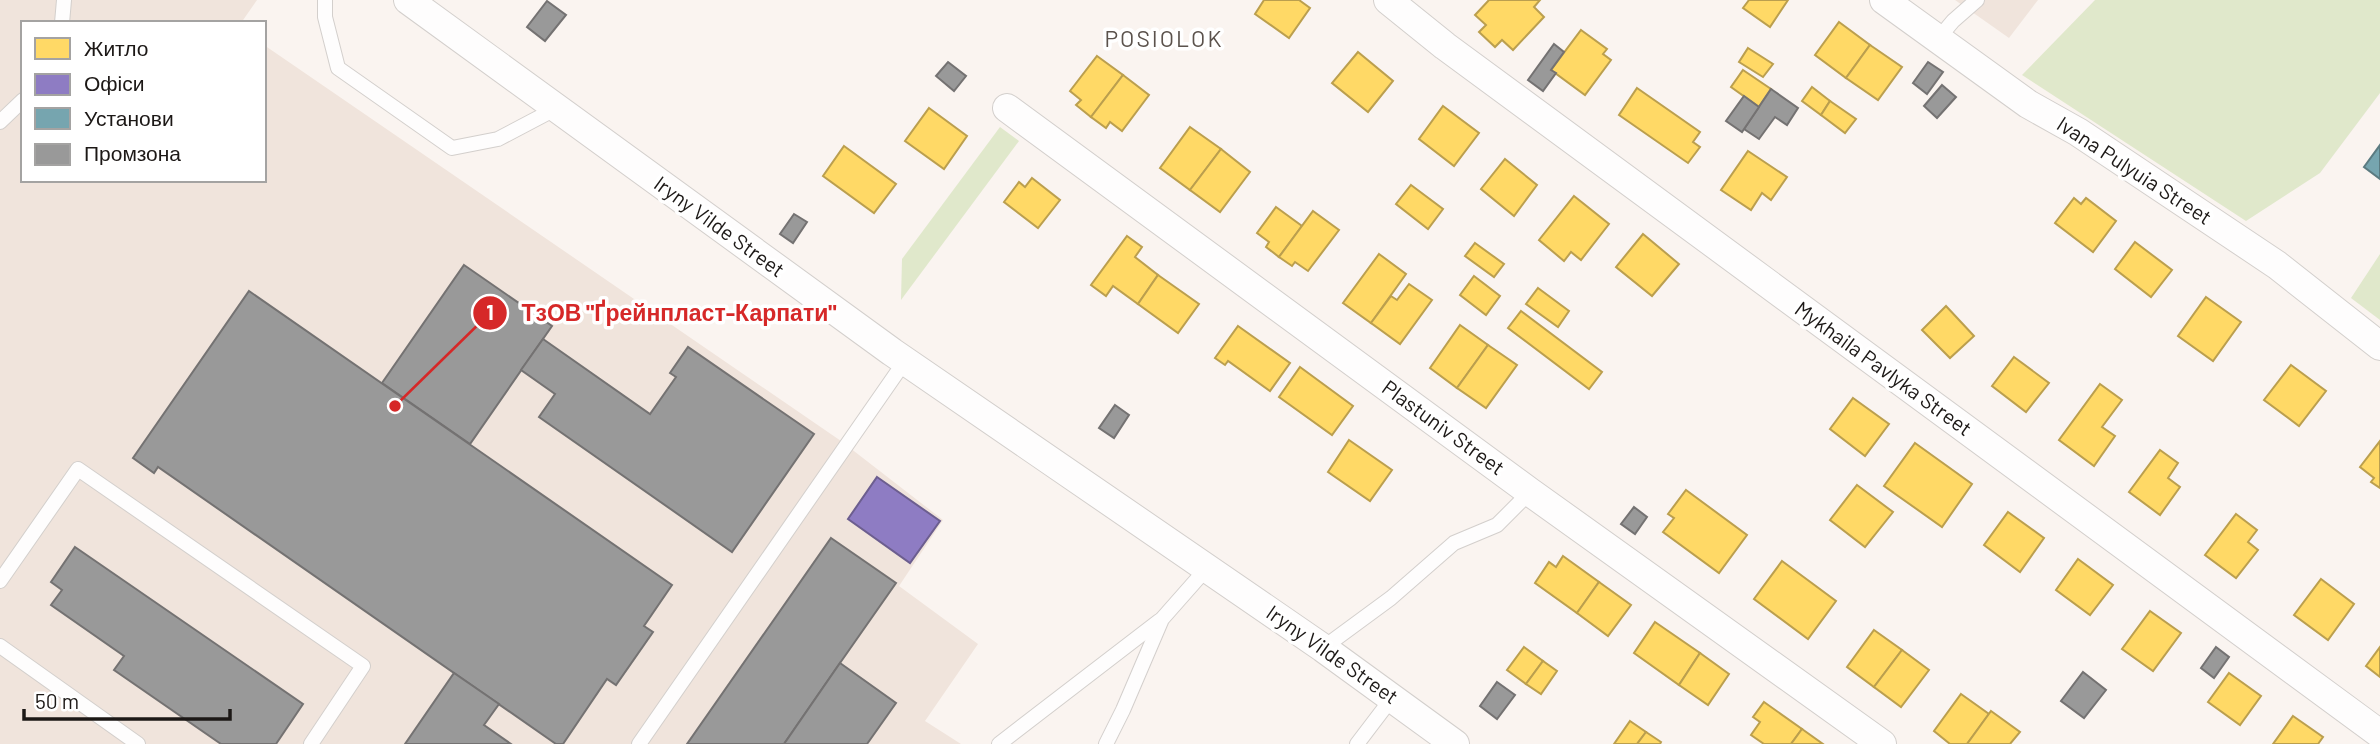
<svg xmlns="http://www.w3.org/2000/svg" width="2380" height="744" font-family="Barlow,sans-serif">
	<rect width="100%" height="100%" fill="#faf4f0"/>
	<!-- built -->
	<g fill="#f0e4dc">
		<polygon points="0,0 257,0 241,23 23,23 23,180 264,180 264,45 841,441 943,520 899,586 978,644 925,721 961,744 0,744"/>
		<polygon points="1955,0 2038,0 2009,38"/>
	</g>
	<!-- green -->
	<g fill="#e0e8cb">
		<polygon points="2095,0 2380,0 2380,93 2320,173 2246,221 2022,75"/>
		<polygon points="1000,127 1019,141 901,300 902,259"/>
		<polygon points="2380,254 2380,320 2351,298"/>
	</g>
	<!-- homes -->
	<g fill="#ffd966" stroke="#bb9f4e" stroke-width="2">
		<polygon points="1264,0 1299,0 1310,8 1289,38 1255,14"/>
		<polygon points="1489,0 1540,0 1534,7 1544,17 1513,50 1502,40 1495,47 1479,32 1486,25 1475,15"/>
		<polygon points="1749,0 1788,0 1770,27 1743,8"/>
		<polygon points="1839,22 1870,45 1846,78 1815,55"/>
		<polygon points="1581,30 1607,49 1603,54 1611,60 1585,95 1551,70"/>
		<polygon points="1870,45 1902,67 1878,100 1846,78"/>
		<polygon points="1748,48 1773,64 1763,77 1739,62"/>
		<polygon points="1358,52 1393,81 1368,112 1332,83"/>
		<polygon points="1097,56 1123,75 1091,117 1076,105 1081,100 1070,91"/>
		<polygon points="1743,70 1771,89 1759,107 1731,87"/>
		<polygon points="1123,75 1149,95 1122,131 1110,122 1106,128 1091,117"/>
		<polygon points="1812,87 1830,101 1821,115 1802,101"/>
		<polygon points="1637,88 1700,132 1693,142 1700,147 1688,163 1619,115"/>
		<polygon points="1830,101 1856,119 1845,133 1821,115"/>
		<polygon points="1443,106 1479,133 1454,166 1419,139"/>
		<polygon points="929,108 967,136 944,169 905,141"/>
		<polygon points="1190,127 1221,149 1190,190 1160,168"/>
		<polygon points="844,146 896,184 874,213 823,176"/>
		<polygon points="1221,149 1250,172 1220,212 1190,190"/>
		<polygon points="1748,151 1787,177 1771,200 1762,193 1751,210 1721,190"/>
		<polygon points="1505,159 1537,185 1514,216 1481,189"/>
		<polygon points="1032,178 1060,200 1038,228 1004,202 1019,182 1025,187"/>
		<polygon points="1411,185 1443,209 1428,229 1396,204"/>
		<polygon points="1574,196 1609,224 1581,260 1571,252 1564,261 1539,240"/>
		<polygon points="2074,198 2081,204 2086,198 2116,221 2093,252 2055,223"/>
		<polygon points="1276,207 1302,226 1279,257 1266,247 1269,242 1257,233"/>
		<polygon points="1313,211 1339,230 1308,271 1295,262 1292,266 1279,257"/>
		<polygon points="1643,234 1679,264 1652,296 1616,267"/>
		<polygon points="1127,236 1142,247 1135,257 1158,275 1138,304 1113,286 1106,296 1091,285"/>
		<polygon points="2135,242 2172,270 2151,297 2115,269"/>
		<polygon points="1475,243 1504,264 1494,277 1465,256"/>
		<polygon points="1379,254 1406,274 1371,323 1343,303"/>
		<polygon points="1158,275 1199,304 1178,333 1138,304"/>
		<polygon points="1474,276 1500,296 1486,315 1460,295"/>
		<polygon points="1409,284 1432,300 1400,344 1371,323 1391,296 1397,300"/>
		<polygon points="1538,288 1569,311 1558,327 1526,304"/>
		<polygon points="2206,297 2241,322 2213,361 2178,336"/>
		<polygon points="1946,306 1974,336 1950,358 1922,330"/>
		<polygon points="1521,311 1602,372 1589,389 1508,328"/>
		<polygon points="1460,325 1488,345 1457,388 1430,368"/>
		<polygon points="1238,326 1290,363 1270,391 1228,361 1225,365 1215,358"/>
		<polygon points="1488,345 1517,365 1486,408 1457,388"/>
		<polygon points="2014,357 2049,383 2026,412 1992,386"/>
		<polygon points="2291,365 2326,391 2299,426 2264,400"/>
		<polygon points="1300,367 1353,406 1332,435 1279,397"/>
		<polygon points="2100,384 2122,400 2102,427 2115,436 2094,466 2059,440"/>
		<polygon points="1853,398 1889,424 1865,456 1830,429"/>
		<polygon points="1349,440 1392,470 1370,501 1328,472"/>
		<polygon points="2380,441 2380,488 2371,482 2374,478 2360,467"/>
		<polygon points="1915,443 1972,484 1942,527 1884,486"/>
		<polygon points="2160,450 2178,463 2168,478 2180,487 2160,515 2129,492"/>
		<polygon points="1857,485 1893,512 1865,547 1830,520"/>
		<polygon points="1686,490 1747,535 1719,573 1663,532 1674,518 1668,514"/>
		<polygon points="2008,512 2044,538 2020,572 1984,545"/>
		<polygon points="2236,514 2257,530 2248,542 2258,550 2236,578 2205,555"/>
		<polygon points="1563,556 1599,582 1577,613 1535,583 1549,562 1556,567"/>
		<polygon points="2078,559 2113,585 2090,615 2056,590"/>
		<polygon points="1782,561 1836,601 1808,639 1754,599"/>
		<polygon points="2321,579 2354,604 2328,640 2294,615"/>
		<polygon points="1599,582 1631,605 1608,636 1577,613"/>
		<polygon points="2150,611 2181,633 2153,671 2122,649"/>
		<polygon points="1655,622 1700,653 1679,685 1634,653"/>
		<polygon points="1874,630 1902,650 1874,687 1847,667"/>
		<polygon points="1524,647 1543,661 1526,684 1507,670"/>
		<polygon points="2380,647 2380,677 2366,666"/>
		<polygon points="1902,650 1929,670 1901,707 1874,687"/>
		<polygon points="1700,653 1729,674 1708,705 1679,685"/>
		<polygon points="1543,661 1557,671 1541,694 1526,684"/>
		<polygon points="2229,673 2261,696 2240,725 2208,702"/>
		<polygon points="1961,694 1989,714 1967,744 1950,744 1934,731"/>
		<polygon points="1764,702 1802,729 1791,744 1764,744 1751,735 1760,722 1753,717"/>
		<polygon points="1991,711 2020,732 2010,744 1967,744"/>
		<polygon points="2293,716 2323,737 2318,744 2273,744"/>
		<polygon points="1630,721 1646,732 1637,744 1614,744"/>
		<polygon points="1802,729 1823,744 1791,744"/>
		<polygon points="1646,732 1661,742 1660,744 1637,744"/>
	</g>
	<!-- offices -->
	<polygon fill="#8e7cc3" stroke="#6c5e8f" stroke-width="2" points="877,477 940,521 910,563 848,519"/>
	<!-- public -->
	<polygon fill="#76a5af" stroke="#5b7b81" stroke-width="2" points="2380,145 2380,179 2364,167"/>
	<!-- industry -->
	<g fill="#999" stroke="#747272" stroke-width="2">
		<polygon points="547,1 566,15 545,41 527,27"/>
		<polygon points="1554,44 1564,52 1551,70 1556,73 1543,91 1528,80"/>
		<polygon points="948,62 966,76 954,91 936,76"/>
		<polygon points="1928,62 1943,72 1927,94 1913,83"/>
		<polygon points="1942,85 1956,97 1937,118 1924,106"/>
		<polygon points="1771,89 1798,108 1787,125 1775,117 1759,139 1744,129"/>
		<polygon points="1744,96 1759,107 1742,132 1726,121"/>
		<polygon points="794,214 807,222 793,243 780,234"/>
		<polygon points="464,265 552,326 470,444 382,383"/>
		<polygon points="249,291 672,585 644,626 653,632 616,685 607,679 563,744 556,744 158,467 154,473 133,458"/>
		<polygon points="543,339 650,414 676,377 670,373 688,347 814,434 732,552 539,417 555,394 521,370"/>
		<polygon points="1115,405 1129,415 1114,438 1099,428"/>
		<polygon points="1634,507 1647,517 1635,534 1621,524"/>
		<polygon points="831,538 896,583 840,663 784,744 687,744"/>
		<polygon points="75,547 303,704 276,744 221,744 114,670 124,656 51,605 62,590 51,582"/>
		<polygon points="2216,647 2229,657 2214,678 2201,668"/>
		<polygon points="840,663 896,703 867,744 784,744"/>
		<polygon points="2083,672 2106,690 2084,718 2061,701"/>
		<polygon points="454,673 499,704 484,725 511,744 405,744"/>
		<polygon points="1497,682 1515,695 1497,719 1480,706"/>
	</g>
	<g fill="none" stroke-linecap="round" stroke-linejoin="round">
		<!-- lane casing -->
		<g stroke="#d3cfcc" stroke-width="16">
			<g id="lane">
				<polyline points="325,0 325,17 338,68 452,148 498,139 555,109"/>
				<polyline points="62,23 64,0"/>
				<polyline points="1938,39 1953,21 1977,0"/>
				<polyline points="0,122 23,100"/>
				<polyline points="0,581 78,469 363,666 311,744"/>
				<polyline points="0,646 138,744"/>
				<polyline points="1323,648 1391,598 1454,543 1497,525 1530,492"/>
				<polyline points="639,744 905,361"/>
				<polyline points="999,744 1159,621"/>
				<polyline points="1106,744 1123,710 1162,619 1207,568"/>
				<polyline points="1357,744 1392,698"/>
			</g>
		</g>
		<!-- street casing -->
		<g stroke="#d3cfcc" stroke-width="30">
			<g id="street">
				<polyline points="408,0 892,352 1323,648 1455,744"/>
				<polyline points="1388,0 1445,46 2380,734"/>
				<polyline points="1884,0 2028,104 2078,132 2277,265 2380,346"/>
				<polyline points="1007,108 1530,492 1882,744"/>
			</g>
		</g>
		<!-- lane -->
		<use href="#lane" stroke="#fefdfd" stroke-width="14"/>
		<!-- street -->
		<use href="#street" stroke="#fefdfd" stroke-width="28"/>
	</g>
	<g text-anchor="middle" stroke-width="7" stroke-linejoin="round" paint-order="stroke">
		<!-- street labels -->
		<g font-size="21" fill="#1c1816" stroke="#fff">
			<text transform="translate(2134 171) rotate(33)" y="7">Ivana Pulyuia Street</text>
			<text transform="translate(719 227) rotate(36)" y="7">Iryny Vilde Street</text>
			<text transform="translate(1883 369) rotate(36)" y="7">Mykhaila Pavlyka Street</text>
			<text transform="translate(1443 428) rotate(36)" y="7">Plastuniv Street</text>
			<text transform="translate(1332 655) rotate(35)" y="7">Iryny Vilde Street</text>
		</g>
		<!-- neighbourhood labels -->
		<g font-size="23" letter-spacing="2" fill="#5b524c" stroke="#fff">
			<text x="1164" y="47">POSIOLOK</text>
		</g>
	</g>
	<!-- callouts -->
	<path fill="none" stroke="#d62828" stroke-width="2.5" d="M395 406L490 313"/>
	<g fill="#d62828" stroke="#fff" stroke-width="2.5">
		<circle cx="395" cy="406" r="7"/>
		<circle cx="490" cy="313" r="18"/>
	</g>
	<g font-size="21" text-anchor="middle" font-weight="bold" fill="#fff">
		<text x="490" y="320">1</text>
	</g>
	<g font-size="23" text-anchor="middle" font-weight="bold" fill="#d62828" stroke="#fff" stroke-width="7" stroke-linejoin="round" paint-order="stroke">
		<text x="679" y="321">ТзОВ "Ґрейнпласт-Карпати"</text>
	</g>
	<!-- legend -->
	<rect x="21" y="21" width="245" height="161" fill="#ffffff" stroke="#a4a3a2" stroke-width="2"/>
	<rect x="35" y="38" width="35" height="21" fill="#ffd966" stroke="#a4a3a2" stroke-width="2"/>
	<text x="84" y="56" font-size="21" fill="#1c1816">Житло</text>
	<rect x="35" y="74" width="35" height="21" fill="#8e7cc3" stroke="#a4a3a2" stroke-width="2"/>
	<text x="84" y="91" font-size="21" fill="#1c1816">Офіси</text>
	<rect x="35" y="108" width="35" height="21" fill="#76a5af" stroke="#a4a3a2" stroke-width="2"/>
	<text x="84" y="126" font-size="21" fill="#1c1816">Установи</text>
	<rect x="35" y="144" width="35" height="21" fill="#999999" stroke="#a4a3a2" stroke-width="2"/>
	<text x="84" y="161" font-size="21" fill="#1c1816">Промзона</text>
	<!-- scale -->
	<path d="M24 709v10h206v-10" fill="none" stroke="#1c1816" stroke-width="3.5"/>
	<text x="35" y="709" font-size="21" fill="#1c1816" stroke="#ffffff" stroke-width="5" paint-order="stroke">50 m</text>
</svg>
